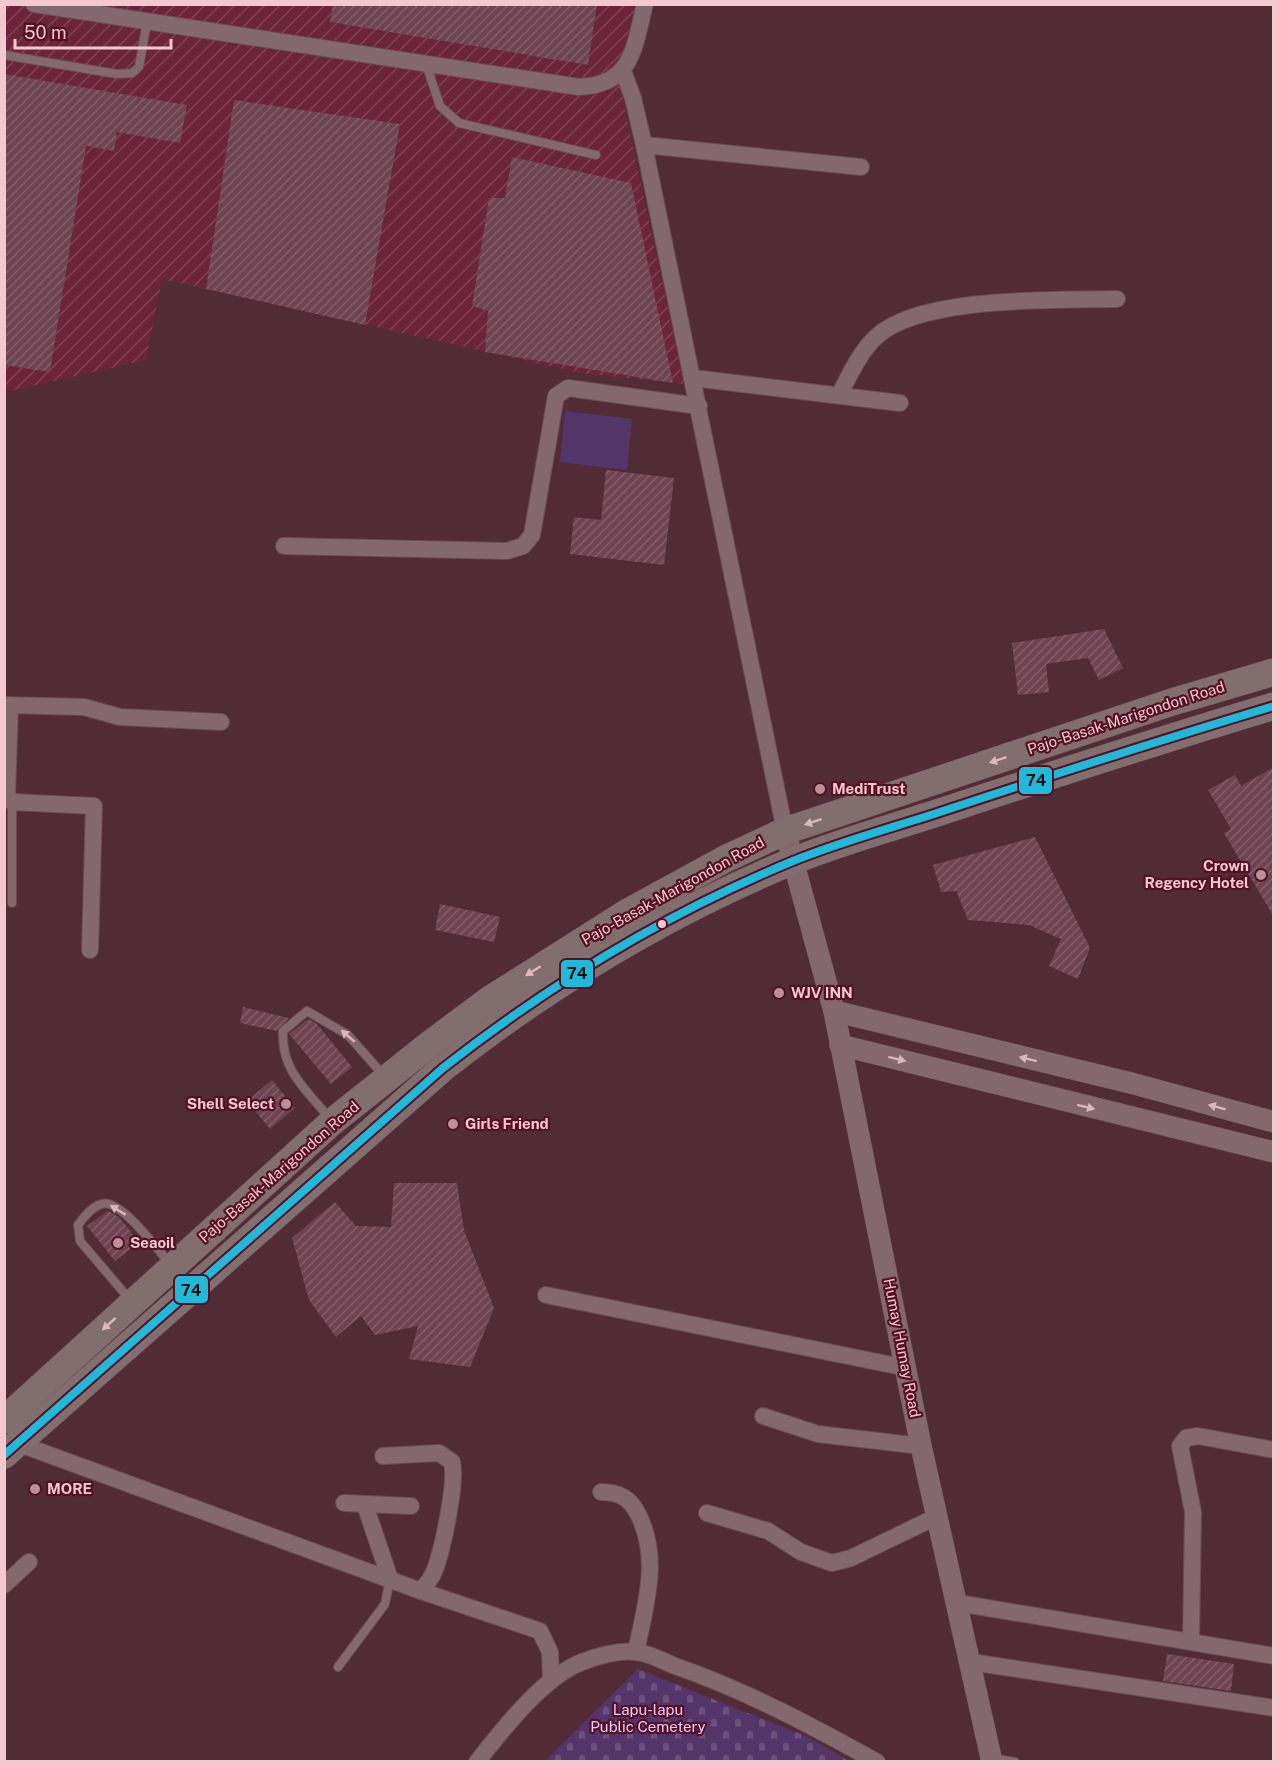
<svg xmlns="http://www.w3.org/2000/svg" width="1278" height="1766" font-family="'Public Sans',sans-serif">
	<defs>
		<pattern id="industrial-furrows" width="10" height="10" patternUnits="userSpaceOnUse" patternTransform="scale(1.5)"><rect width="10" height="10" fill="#6b2439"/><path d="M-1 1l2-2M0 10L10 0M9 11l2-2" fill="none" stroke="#814255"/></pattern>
		<pattern id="cemetery-stones" width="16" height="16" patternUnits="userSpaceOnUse" patternTransform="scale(1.5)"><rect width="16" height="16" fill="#543569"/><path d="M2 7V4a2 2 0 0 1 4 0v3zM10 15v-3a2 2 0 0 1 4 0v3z" fill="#6d517d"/></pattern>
		<pattern id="building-hatch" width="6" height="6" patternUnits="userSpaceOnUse" patternTransform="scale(1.5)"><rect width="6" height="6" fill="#6e4352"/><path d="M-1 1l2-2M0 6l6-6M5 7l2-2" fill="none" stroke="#835d6a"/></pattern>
	</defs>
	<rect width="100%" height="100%" fill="#512c36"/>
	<!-- industrial -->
	<polygon fill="url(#industrial-furrows)" points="4,5 653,5 619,81 684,384 581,373 162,279 146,360 5,392"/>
	<!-- cemetery -->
	<polygon fill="url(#cemetery-stones)" points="638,1669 808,1737 849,1761 545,1761"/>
	<!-- pitch -->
	<polygon fill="#543569" points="565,411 632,419 627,470 560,462"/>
	<!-- building -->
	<g fill="url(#building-hatch)">
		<polygon points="333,4 597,4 588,65 330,22"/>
		<polygon points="4,74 187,105 180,143 117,132 114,151 86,146 50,372 4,365"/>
		<polygon points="234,100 400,124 365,325 206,289"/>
		<polygon points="512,157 631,183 673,383 485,352 488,311 472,306 489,198 505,198"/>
		<polygon points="606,470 674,478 664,565 570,554 574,517 601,520"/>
		<polygon points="1104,629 1123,668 1099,680 1088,658 1046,664 1049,692 1018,695 1012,643"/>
		<polygon points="1274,767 1274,917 1224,833 1231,829 1208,790 1235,775 1241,786"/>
		<polygon points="1035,837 1090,948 1078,979 1049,966 1061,939 1029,925 968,920 956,891 941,892 933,865"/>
		<polygon points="440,904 500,917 494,942 435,930"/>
		<polygon points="243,1007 289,1018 277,1031 240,1023"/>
		<polygon points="308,1019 316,1023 352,1067 331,1084 289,1034"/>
		<polygon points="272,1080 295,1108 270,1129 247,1101"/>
		<polygon points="394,1183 457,1183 464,1230 494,1308 470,1367 409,1359 418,1326 375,1335 361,1316 336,1337 309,1300 292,1238 335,1202 356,1226 391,1227"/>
		<polygon points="108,1211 119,1217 139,1242 115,1261 87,1226"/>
		<polygon points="1167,1654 1234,1664 1231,1691 1163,1681"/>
	</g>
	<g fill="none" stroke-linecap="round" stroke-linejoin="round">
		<!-- service casing -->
		<g stroke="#6c4b54" stroke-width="10">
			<g id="service">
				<polyline points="4,55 117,74 132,73 139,67 147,22"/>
				<polyline points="426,64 440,106 459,123 596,155"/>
				<polyline points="12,903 12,802"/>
				<path d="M330,1119C306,1089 281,1071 283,1031L307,1011L348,1035L385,1077"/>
				<path d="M131,1301L80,1241L78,1225C83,1218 93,1206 102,1204C120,1198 159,1251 170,1264"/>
				<polyline points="338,1667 385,1604 390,1579"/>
				<polyline points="991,1758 1015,1762"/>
			</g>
		</g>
		<!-- minor casing -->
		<g stroke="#6c4b54" stroke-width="18">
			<g id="minor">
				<path d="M34,4L579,87C633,85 634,47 645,4"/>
				<polyline points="623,71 633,98 644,145 785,831"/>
				<polyline points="644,145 861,167"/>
				<polyline points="693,378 900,403"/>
				<path d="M839,395C850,375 859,353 876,337C919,296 1057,300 1117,299"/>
				<polyline points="284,546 507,551 523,546 532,535 556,396 568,388 699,406"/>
				<polyline points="4,705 84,707 120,717 221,722"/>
				<polyline points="10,706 7,795 12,802 94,806 90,950"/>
				<polyline points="546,1295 907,1368"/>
				<polyline points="763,1416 818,1434 921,1446"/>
				<polyline points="17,1443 421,1591 540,1631 550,1652 551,1680"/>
				<path d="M383,1456L439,1453L452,1462C457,1482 442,1556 432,1576C429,1581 425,1586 421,1591"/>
				<path d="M601,1492C619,1492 630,1498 638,1514C661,1559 645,1606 636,1652"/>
				<polyline points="344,1503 411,1506"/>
				<polyline points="365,1505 390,1579"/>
				<polyline points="707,1513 768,1531 801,1552 832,1563 851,1558 938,1516"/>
				<polyline points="4,1585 29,1562"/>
				<polyline points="958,1603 1274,1656"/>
				<polyline points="1191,1642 1193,1512 1180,1446 1186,1438 1198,1436 1274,1450"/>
				<polyline points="971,1662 1274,1708"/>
				<path d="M477,1762C503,1729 543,1677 582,1662C598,1656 619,1650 636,1652C649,1653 663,1661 675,1666C745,1690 812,1726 877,1762"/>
			</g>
		</g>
		<!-- tertiary casing -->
		<g stroke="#6c4b54" stroke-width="22">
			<g id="tertiary">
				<polyline points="785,831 834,1011 921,1446 992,1762"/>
				<polyline points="834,1011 1131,1083 1274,1122"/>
				<polyline points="840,1045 1274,1152"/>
			</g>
		</g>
		<!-- primary casing -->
		<g stroke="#6c4b54" stroke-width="28">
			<g id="primary">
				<polyline points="4,1420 332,1122 430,1044 489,1000 628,912 725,859 785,831 1172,702 1274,672"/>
				<path d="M4,1455L443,1068C550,984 667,913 793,861C842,841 895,827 946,810C1055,774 1164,739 1274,706"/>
			</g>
		</g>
		<!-- service -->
		<use href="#service" stroke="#83686e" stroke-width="8"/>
		<!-- minor -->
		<use href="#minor" stroke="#83686e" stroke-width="16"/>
		<!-- tertiary -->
		<use href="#tertiary" stroke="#83686e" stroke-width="21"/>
		<!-- primary -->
		<use href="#primary" stroke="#826e6e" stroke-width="27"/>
		<!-- bus-1 casing -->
		<g stroke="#541126" stroke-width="12">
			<path id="bus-1" d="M4,1455L443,1068C550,984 667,913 793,861C842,841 895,827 946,810C1055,774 1164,739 1274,706"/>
		</g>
		<!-- bus-1 -->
		<use href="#bus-1" stroke="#20b9da" stroke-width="8"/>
	</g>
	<!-- one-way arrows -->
	<defs><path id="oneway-solid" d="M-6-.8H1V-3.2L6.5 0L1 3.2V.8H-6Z" transform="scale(1.5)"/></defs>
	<g fill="#dcb6bc">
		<use href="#oneway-solid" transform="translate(998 760) rotate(162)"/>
		<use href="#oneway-solid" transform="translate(813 822) rotate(162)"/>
		<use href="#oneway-solid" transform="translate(533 971) rotate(148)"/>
		<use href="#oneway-solid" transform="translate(109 1324) rotate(138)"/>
	</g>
	<g fill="#ddb5bc">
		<use href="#oneway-solid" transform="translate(348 1036) rotate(-139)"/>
		<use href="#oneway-solid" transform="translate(897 1059) rotate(14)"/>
		<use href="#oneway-solid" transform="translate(1028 1059) rotate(-166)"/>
		<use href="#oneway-solid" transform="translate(1086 1107) rotate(14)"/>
		<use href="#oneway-solid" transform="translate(1217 1107) rotate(-165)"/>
		<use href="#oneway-solid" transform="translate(118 1210) rotate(-148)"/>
	</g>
	<!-- markers -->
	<g fill="#ba9199" stroke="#541126" stroke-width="2">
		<circle cx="820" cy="789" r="6"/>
		<circle cx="1261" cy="875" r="6"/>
		<circle cx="779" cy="993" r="6"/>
		<circle cx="286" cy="1104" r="6"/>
		<circle cx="453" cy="1124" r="6"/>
		<circle cx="118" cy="1243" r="6"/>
		<circle cx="35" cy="1489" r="6"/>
	</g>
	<circle fill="#f3c8cf" stroke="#541126" stroke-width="2" cx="662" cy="924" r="5"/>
	<g text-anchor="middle" stroke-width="4.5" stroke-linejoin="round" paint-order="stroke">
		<!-- street labels -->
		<g font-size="15" fill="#f3c8cf" stroke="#541126">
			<text transform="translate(1126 718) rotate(-18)" y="5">Pajo-Basak-Marigondon Road</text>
			<text transform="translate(673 891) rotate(-29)" y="5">Pajo-Basak-Marigondon Road</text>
			<text transform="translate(279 1172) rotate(-41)" y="5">Pajo-Basak-Marigondon Road</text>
			<text transform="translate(902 1348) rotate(79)" y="5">Humay Humay Road</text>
		</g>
		<!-- poi labels -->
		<g font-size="15" font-weight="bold" fill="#f3c8cf" stroke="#541126" text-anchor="start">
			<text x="832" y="794">MediTrust</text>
			<text x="1249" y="871" text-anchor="end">Crown<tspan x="1249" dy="17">Regency Hotel</tspan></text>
			<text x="791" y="998">WJV INN</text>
			<text x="274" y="1109" text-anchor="end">Shell Select</text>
			<text x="465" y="1129">Girls Friend</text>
			<text x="130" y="1248">Seaoil</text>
			<text x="47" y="1494">MORE</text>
		</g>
		<!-- park labels -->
		<g font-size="15" fill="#e3caff" stroke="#541126">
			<text x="648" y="1715">Lapu-lapu<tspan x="648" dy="17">Public Cemetery</tspan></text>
		</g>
	</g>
	<g stroke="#541126" stroke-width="2">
		<rect x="1018" y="766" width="35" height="29" rx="6" fill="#20b9da"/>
		<rect x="560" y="959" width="34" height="29" rx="6" fill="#20b9da"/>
		<rect x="174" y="1275" width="35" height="29" rx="6" fill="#20b9da"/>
	</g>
	<g font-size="16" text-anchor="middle" font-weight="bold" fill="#111">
		<text x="1036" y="786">74</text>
		<text x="577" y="979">74</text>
		<text x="191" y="1296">74</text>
	</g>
	<!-- border -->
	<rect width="1278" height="1766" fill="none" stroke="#f3c8cf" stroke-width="12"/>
	<!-- scale -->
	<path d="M15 39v9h156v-9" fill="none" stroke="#f3c8cf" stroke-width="3"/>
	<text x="24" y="39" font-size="18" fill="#f3c8cf" stroke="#541126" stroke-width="4.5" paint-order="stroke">50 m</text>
</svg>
